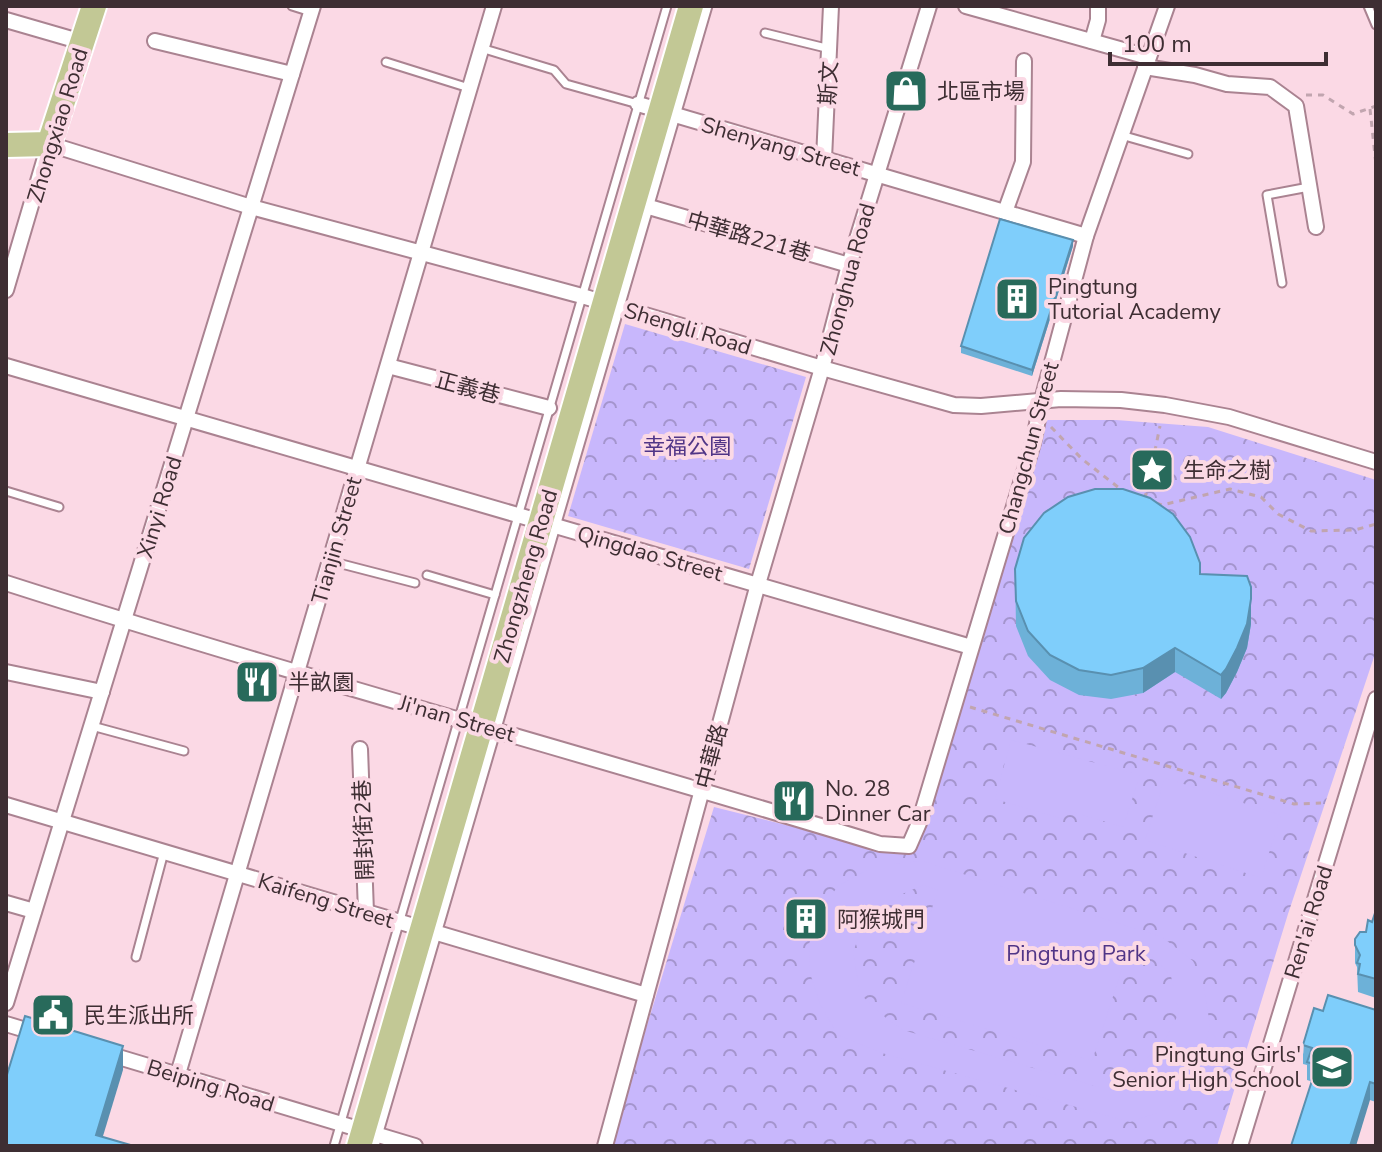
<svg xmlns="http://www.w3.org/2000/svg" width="1382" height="1152" font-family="'Nunito Sans','Noto Sans TC',sans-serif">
	<defs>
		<pattern id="park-crowns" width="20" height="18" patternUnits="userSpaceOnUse" patternTransform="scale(2)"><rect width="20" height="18" fill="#c8b7fc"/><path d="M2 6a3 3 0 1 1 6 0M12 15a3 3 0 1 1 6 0" fill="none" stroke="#a495cd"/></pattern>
	</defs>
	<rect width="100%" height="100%" fill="#fbd9e5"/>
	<!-- park -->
	<g fill="url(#park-crowns)">
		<polygon points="625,324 806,377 749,569 568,516"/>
		<polygon points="1043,420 1116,420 1208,427 1376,480 1376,651 1288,914 1217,1146 610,1146 714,807 886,850 912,850 919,842"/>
	</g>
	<!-- pitch -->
	<g fill="#c8b7fc" fill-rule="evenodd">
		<polygon points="1011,740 1140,775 1123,827 1066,810 1063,819 995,799"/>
		<polygon points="1165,778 1281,815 1261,878 1145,840"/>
		<path d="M922,861L1162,937L1193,961L1203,983L1210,1025L1202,1063L1188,1087L1168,1109L1130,1122L882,1053L838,1035L820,1004L810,973L809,944L818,914L838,886L867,870L891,864ZM923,885L938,890L901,1003L1092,1061L1129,947L1149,953L1171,976L1179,1013L1161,1047L1122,1078L1102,1088L903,1030L886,1018L860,994L853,951L868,917L900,895Z"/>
	</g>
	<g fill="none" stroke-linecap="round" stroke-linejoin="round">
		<!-- service casing -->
		<g stroke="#aa8391" stroke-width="11">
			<g id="service">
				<polyline points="292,6 311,12"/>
				<polyline points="1368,6 1376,25"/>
				<polyline points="765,33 830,49"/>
				<polyline points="481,48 554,70 566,84 638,104"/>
				<polyline points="386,62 469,88"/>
				<polyline points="1121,135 1188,154"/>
				<polyline points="1282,283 1267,195 1309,187"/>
				<polyline points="6,491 59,507"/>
				<polyline points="330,561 415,583"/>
				<polyline points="427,575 495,595"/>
				<polyline points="92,726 184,751"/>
				<polyline points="136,957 164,852"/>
				<polyline points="334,1146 667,6"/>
				<polyline points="375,1146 708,6"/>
			</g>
		</g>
		<!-- minor casing -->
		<g stroke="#aa8391" stroke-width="18">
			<g id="minor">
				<polyline points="966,6 1148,57"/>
				<polyline points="6,20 82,42"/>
				<polyline points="155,41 292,74"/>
				<polyline points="1092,41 1098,20 1098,6"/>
				<polyline points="1145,67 1195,75 1227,84 1270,87 1296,106 1316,227"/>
				<polyline points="638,104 1086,236"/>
				<polyline points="824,159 831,6"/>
				<polyline points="649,207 849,265"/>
				<polyline points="1005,212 1023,162 1024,61"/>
				<polyline points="6,290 49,144 251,207 582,296 822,368 954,405 981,406 1061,399 1121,400 1165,405 1229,417 1376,462"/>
				<polyline points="6,366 971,647"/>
				<polyline points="388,366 549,408"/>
				<path d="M6,583C296,676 589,755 880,844L909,846L919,823L1033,443L1042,400L1086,236L1167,6"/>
				<polyline points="6,672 102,692"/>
				<polyline points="360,749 366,912"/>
				<polyline points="6,805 646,995"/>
				<polyline points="6,903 34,911"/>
				<polyline points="6,1003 313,6"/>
				<polyline points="6,1024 39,1034"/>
				<polyline points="105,1053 415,1146"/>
				<polyline points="178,1074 494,6"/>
				<polyline points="605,1146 758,584 822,368 849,265 929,6"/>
				<polyline points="1240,1146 1376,699"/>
			</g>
		</g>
		<!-- primary casing -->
		<g stroke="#fff" stroke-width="28">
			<g id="primary">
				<polyline points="6,145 49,144 94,6"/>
				<polyline points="359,1146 691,6"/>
			</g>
		</g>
		<!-- path -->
		<g stroke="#c1a5af" stroke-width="3" stroke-dasharray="6 6" stroke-linecap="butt">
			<polyline points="1306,95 1323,95 1353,114 1376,106"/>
			<polyline points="1370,109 1376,165"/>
			<polyline points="1051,427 1082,459 1123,491"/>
			<polyline points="1145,499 1160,426"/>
			<polyline points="1156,503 1162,505 1230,489 1261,497 1278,514 1311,531 1355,530 1376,524"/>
			<polyline points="970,707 1294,804 1321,803"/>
		</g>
		<!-- service -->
		<use href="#service" stroke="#fff" stroke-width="7"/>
		<!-- minor -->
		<use href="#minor" stroke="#fff" stroke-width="14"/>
		<!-- primary -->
		<use href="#primary" stroke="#c2c895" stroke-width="24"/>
	</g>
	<!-- wall -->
	<g fill="#6db1d8">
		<polygon points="1073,246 1032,376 961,353 961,346"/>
		<polygon points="1015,569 1200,574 1251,624 1247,648 1237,672 1226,693 1221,699 1175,672 1143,693 1111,699 1079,695 1050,680 1028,656 1016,626"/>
		<polygon points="1376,910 1376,998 1358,992 1357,967 1355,963 1355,939 1366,932 1372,922"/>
		<polygon points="1376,1010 1376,1102 1307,1080 1307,1065 1303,1064 1303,1045 1323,1011"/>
	</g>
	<!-- shaded-wall -->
	<g fill="#5990b0">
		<polygon points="1073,240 1073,246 1032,376 1032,370"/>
		<polygon points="1251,599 1251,624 1247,648 1237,672 1226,693 1221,699 1221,675"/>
		<polygon points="1175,648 1175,672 1143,693 1143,668"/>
		<polygon points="123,1046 123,1070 100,1146 96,1135"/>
		<polygon points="1370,1082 1370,1100 1356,1146 1350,1146"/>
	</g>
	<!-- building -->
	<g fill="#7fcefb" stroke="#5990b0" stroke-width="2">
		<polygon points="1000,219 1073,240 1032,370 961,346"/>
		<polygon points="1095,489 1123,489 1150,498 1173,514 1190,537 1200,563 1200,574 1247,576 1251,587 1251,599 1247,624 1237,648 1226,669 1221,675 1175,648 1143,668 1111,675 1079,670 1050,655 1028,631 1016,601 1015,569 1024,538 1044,513 1068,497"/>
		<polygon points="1376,910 1376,979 1358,974 1360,964 1357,963 1360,955 1355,945 1355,939 1360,932 1366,932 1368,920 1372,922"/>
		<polygon points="1328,995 1376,1010 1376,1084 1370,1082 1350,1146 1291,1146 1317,1065 1307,1062 1312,1048 1303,1045 1314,1008 1323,1011"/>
		<polygon points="25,1016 123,1046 96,1135 134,1146 6,1146 6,1078"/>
	</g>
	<!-- icons -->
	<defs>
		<g id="shop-square" transform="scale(2.3)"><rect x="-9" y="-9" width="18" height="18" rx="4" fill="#286a5b" stroke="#fbd9e5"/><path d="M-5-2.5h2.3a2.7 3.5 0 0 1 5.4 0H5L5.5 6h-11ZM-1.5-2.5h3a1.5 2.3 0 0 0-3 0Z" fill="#fff"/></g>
		<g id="building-square" transform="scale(2.3)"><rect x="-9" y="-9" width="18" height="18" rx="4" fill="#286a5b" stroke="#fbd9e5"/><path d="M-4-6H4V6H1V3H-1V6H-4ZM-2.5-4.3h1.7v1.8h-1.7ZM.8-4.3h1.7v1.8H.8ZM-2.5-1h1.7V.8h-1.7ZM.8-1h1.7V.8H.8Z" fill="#fff"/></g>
		<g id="sight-square" transform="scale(2.3)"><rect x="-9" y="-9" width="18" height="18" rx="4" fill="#286a5b" stroke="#fbd9e5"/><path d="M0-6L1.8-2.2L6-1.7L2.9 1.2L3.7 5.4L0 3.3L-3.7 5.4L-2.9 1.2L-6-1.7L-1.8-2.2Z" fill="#fff"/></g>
		<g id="restaurant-square" transform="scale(2.3)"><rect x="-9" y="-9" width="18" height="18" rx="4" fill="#286a5b" stroke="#fbd9e5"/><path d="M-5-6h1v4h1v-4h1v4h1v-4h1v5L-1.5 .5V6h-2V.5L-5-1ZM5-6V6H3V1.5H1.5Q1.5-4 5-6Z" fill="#fff"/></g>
		<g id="civic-square" transform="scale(2.3)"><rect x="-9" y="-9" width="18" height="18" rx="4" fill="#286a5b" stroke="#fbd9e5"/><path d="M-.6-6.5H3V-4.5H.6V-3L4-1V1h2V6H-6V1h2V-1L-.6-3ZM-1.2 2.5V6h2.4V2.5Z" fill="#fff"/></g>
		<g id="school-square" transform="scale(2.3)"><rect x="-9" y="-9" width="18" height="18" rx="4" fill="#286a5b" stroke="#fbd9e5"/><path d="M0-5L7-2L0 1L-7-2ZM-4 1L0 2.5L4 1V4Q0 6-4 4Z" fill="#fff"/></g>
	</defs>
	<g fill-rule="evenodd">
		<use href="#shop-square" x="906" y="91"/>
		<use href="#building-square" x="1017" y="299"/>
		<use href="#sight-square" x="1152" y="470"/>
		<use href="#restaurant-square" x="257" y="682"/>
		<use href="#restaurant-square" x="794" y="801"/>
		<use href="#building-square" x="806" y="919"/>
		<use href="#civic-square" x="53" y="1015"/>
		<use href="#school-square" x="1332" y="1067"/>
	</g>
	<g text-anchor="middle" stroke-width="8" stroke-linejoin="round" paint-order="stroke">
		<!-- street labels -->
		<g font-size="22" fill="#3e2e33" stroke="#fbd9e5">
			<text transform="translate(828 83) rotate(-87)" y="8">斯文</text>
			<text transform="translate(57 125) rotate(-73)" y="8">Zhongxiao Road</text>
			<text transform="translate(781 146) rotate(16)" y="8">Shenyang Street</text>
			<text transform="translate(749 236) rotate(16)" y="8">中華路221巷</text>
			<text transform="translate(847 279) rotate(-75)" y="8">Zhonghua Road</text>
			<text transform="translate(688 328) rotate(17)" y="8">Shengli Road</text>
			<text transform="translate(468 387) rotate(15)" y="8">正義巷</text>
			<text transform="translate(1028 448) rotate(-75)" y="8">Changchun Street</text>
			<text transform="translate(159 507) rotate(-73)" y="8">Xinyi Road</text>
			<text transform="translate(336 540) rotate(-74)" y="8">Tianjin Street</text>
			<text transform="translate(650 553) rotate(16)" y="8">Qingdao Street</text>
			<text transform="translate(525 576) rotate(-74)" y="8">Zhongzheng Road</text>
			<text transform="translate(457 718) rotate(16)" y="8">Ji'nan Street</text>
			<text transform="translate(711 756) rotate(-75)" y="8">中華路</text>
			<text transform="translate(363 830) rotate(-92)" y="8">開封街2巷</text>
			<text transform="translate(326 900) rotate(17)" y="8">Kaifeng Street</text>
			<text transform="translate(1308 922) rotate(-73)" y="8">Ren'ai Road</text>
			<text transform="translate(211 1085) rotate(17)" y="8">Beiping Road</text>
		</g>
		<!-- poi labels -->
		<g font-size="22" fill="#3e2e33" stroke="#fbd9e5" text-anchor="start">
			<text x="937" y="99">北區市場</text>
			<text x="1048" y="294">Pingtung<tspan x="1048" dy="25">Tutorial Academy</tspan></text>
			<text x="1183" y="478">生命之樹</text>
			<text x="288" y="690">半畝園</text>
			<text x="825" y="796">No. 28<tspan x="825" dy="25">Dinner Car</tspan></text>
			<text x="837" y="927">阿猴城門</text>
			<text x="84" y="1023">民生派出所</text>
			<text x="1301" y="1062" text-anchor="end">Pingtung Girls'<tspan x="1301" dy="25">Senior High School</tspan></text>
		</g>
		<!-- park labels -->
		<g font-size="22" fill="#503587" stroke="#fbd9e5">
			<text x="687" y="454">幸福公園</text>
			<text x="1076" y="961">Pingtung Park</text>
		</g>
	</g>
	<!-- border -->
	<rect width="1382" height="1152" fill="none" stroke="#3e2e33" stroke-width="16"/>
	<!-- scale -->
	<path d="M1110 52v12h216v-12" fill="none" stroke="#3e2e33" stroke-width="4"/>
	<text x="1122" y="52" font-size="24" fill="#3e2e33" stroke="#fbd9e5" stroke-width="6" paint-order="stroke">100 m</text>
</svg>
